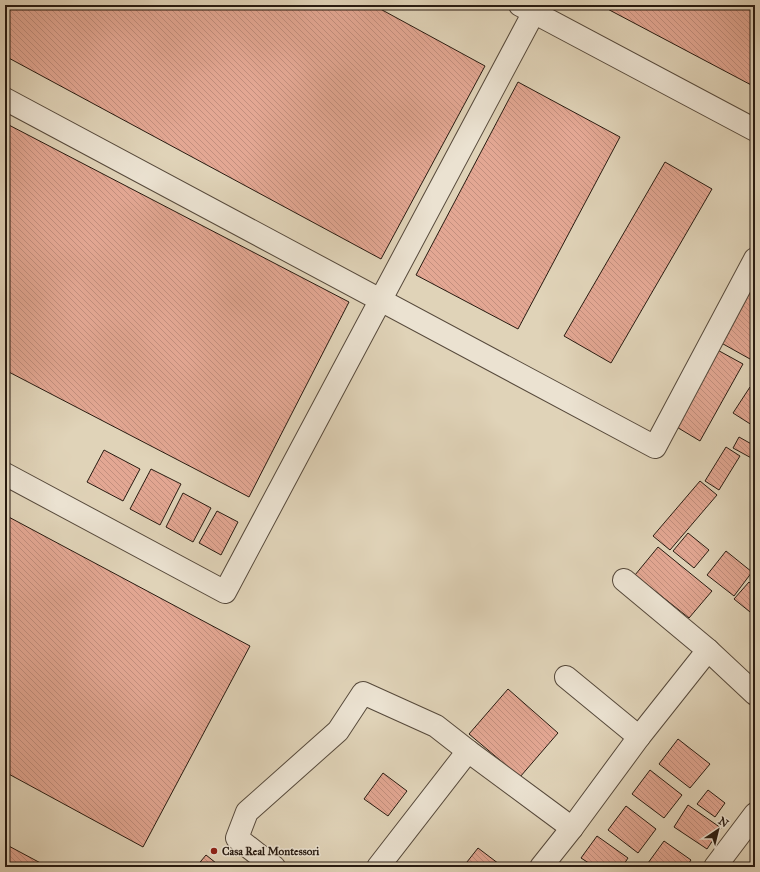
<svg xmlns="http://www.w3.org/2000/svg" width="760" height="872" font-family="'IM FELL Great Primer',serif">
	<defs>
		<pattern id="building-back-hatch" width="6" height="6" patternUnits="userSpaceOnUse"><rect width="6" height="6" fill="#e3a793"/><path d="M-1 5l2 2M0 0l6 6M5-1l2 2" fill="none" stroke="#c38f7e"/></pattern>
	</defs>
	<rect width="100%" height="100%" fill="#e0d3b8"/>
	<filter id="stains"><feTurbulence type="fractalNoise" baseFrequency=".005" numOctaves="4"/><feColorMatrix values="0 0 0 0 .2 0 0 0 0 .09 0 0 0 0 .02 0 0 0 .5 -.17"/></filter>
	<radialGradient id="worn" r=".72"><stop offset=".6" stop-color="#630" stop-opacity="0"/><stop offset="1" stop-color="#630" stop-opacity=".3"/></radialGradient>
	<!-- building -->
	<g fill="url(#building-back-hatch)" stroke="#281b11">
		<polygon points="5,5 373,5 485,66 381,259 5,56"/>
		<polygon points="600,5 755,5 755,87"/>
		<polygon points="518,82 620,137 518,329 416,275"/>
		<polygon points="5,123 349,302 249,497 5,370"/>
		<polygon points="665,162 712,189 611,363 564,336"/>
		<polygon points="755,269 755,349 750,359 716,340"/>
		<polygon points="712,347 743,364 700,441 670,423"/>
		<polygon points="750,387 755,390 755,427 733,413"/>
		<polygon points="739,437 755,446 755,460 733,448"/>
		<polygon points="726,447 740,456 719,490 705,481"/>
		<polygon points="104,450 140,469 123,501 87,482"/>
		<polygon points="151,469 181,484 160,525 130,509"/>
		<polygon points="700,481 717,495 670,550 653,536"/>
		<polygon points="183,493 211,508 193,542 166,527"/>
		<polygon points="217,511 238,522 221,555 199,543"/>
		<polygon points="5,515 250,646 143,847 5,772"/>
		<polygon points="688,533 709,550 694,568 673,551"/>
		<polygon points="658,547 712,591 689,618 635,575"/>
		<polygon points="726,551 752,572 734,596 707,575"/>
		<polygon points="749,582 755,588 755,616 734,599"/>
		<polygon points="508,689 558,733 520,777 469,734"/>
		<polygon points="678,739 710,764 690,788 659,764"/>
		<polygon points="650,770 682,795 664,818 632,794"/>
		<polygon points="383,773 407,791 388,816 364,799"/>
		<polygon points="708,790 725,803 715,817 697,804"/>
		<polygon points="688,805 721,828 707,849 674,827"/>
		<polygon points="626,806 656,829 638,853 608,830"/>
		<polygon points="597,836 628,858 622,867 595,867 581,858"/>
		<polygon points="664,841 691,860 686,867 654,867 648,863"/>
		<polygon points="5,844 48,867 5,867"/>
		<polygon points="478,848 503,867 463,867"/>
		<polygon points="206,855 221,867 196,867"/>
	</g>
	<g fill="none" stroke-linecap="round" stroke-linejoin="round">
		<!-- minor casing -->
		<g stroke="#56493b" stroke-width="24">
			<g id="minor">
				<polyline points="520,5 755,130"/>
				<polyline points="5,99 655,447 755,259"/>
				<polyline points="5,474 225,592 534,12"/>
				<polyline points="624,580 708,650 755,694"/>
				<polyline points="566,677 639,737"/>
				<polyline points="274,867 237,838 247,812 338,731 363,693 436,726 468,751 572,828"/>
				<polyline points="378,867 468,751"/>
				<polyline points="541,867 572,828 639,737 708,650"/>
				<polyline points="715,867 755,814"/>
			</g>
		</g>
		<!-- minor -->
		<use href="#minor" stroke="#ebe2d1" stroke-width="22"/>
	</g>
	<!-- markers -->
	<circle fill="#8f2418" stroke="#ebe2d1" stroke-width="1.5" cx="214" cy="851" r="4"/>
	<g text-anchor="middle" stroke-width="3" stroke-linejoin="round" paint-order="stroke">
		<!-- poi labels -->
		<g font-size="11" font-weight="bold" fill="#281b11" stroke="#ebe2d1" text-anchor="start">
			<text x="222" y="855">Casa Real Montessori</text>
		</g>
	</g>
	<!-- margin -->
	<rect width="760" height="872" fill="none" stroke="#e0d3b8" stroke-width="20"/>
	<rect x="6" y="6" width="748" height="860" fill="none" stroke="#281b11" stroke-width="2"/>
	<rect x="10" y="10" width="740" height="852" fill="none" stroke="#281b11"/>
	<!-- north arrow -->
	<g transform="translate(718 830) rotate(35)" stroke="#ebe2d1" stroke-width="3" paint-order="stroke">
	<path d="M0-3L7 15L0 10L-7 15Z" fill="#281b11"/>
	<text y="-6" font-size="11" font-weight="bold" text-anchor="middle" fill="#281b11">N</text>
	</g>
	<rect width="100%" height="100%" filter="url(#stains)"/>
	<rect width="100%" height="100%" fill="url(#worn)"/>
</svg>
